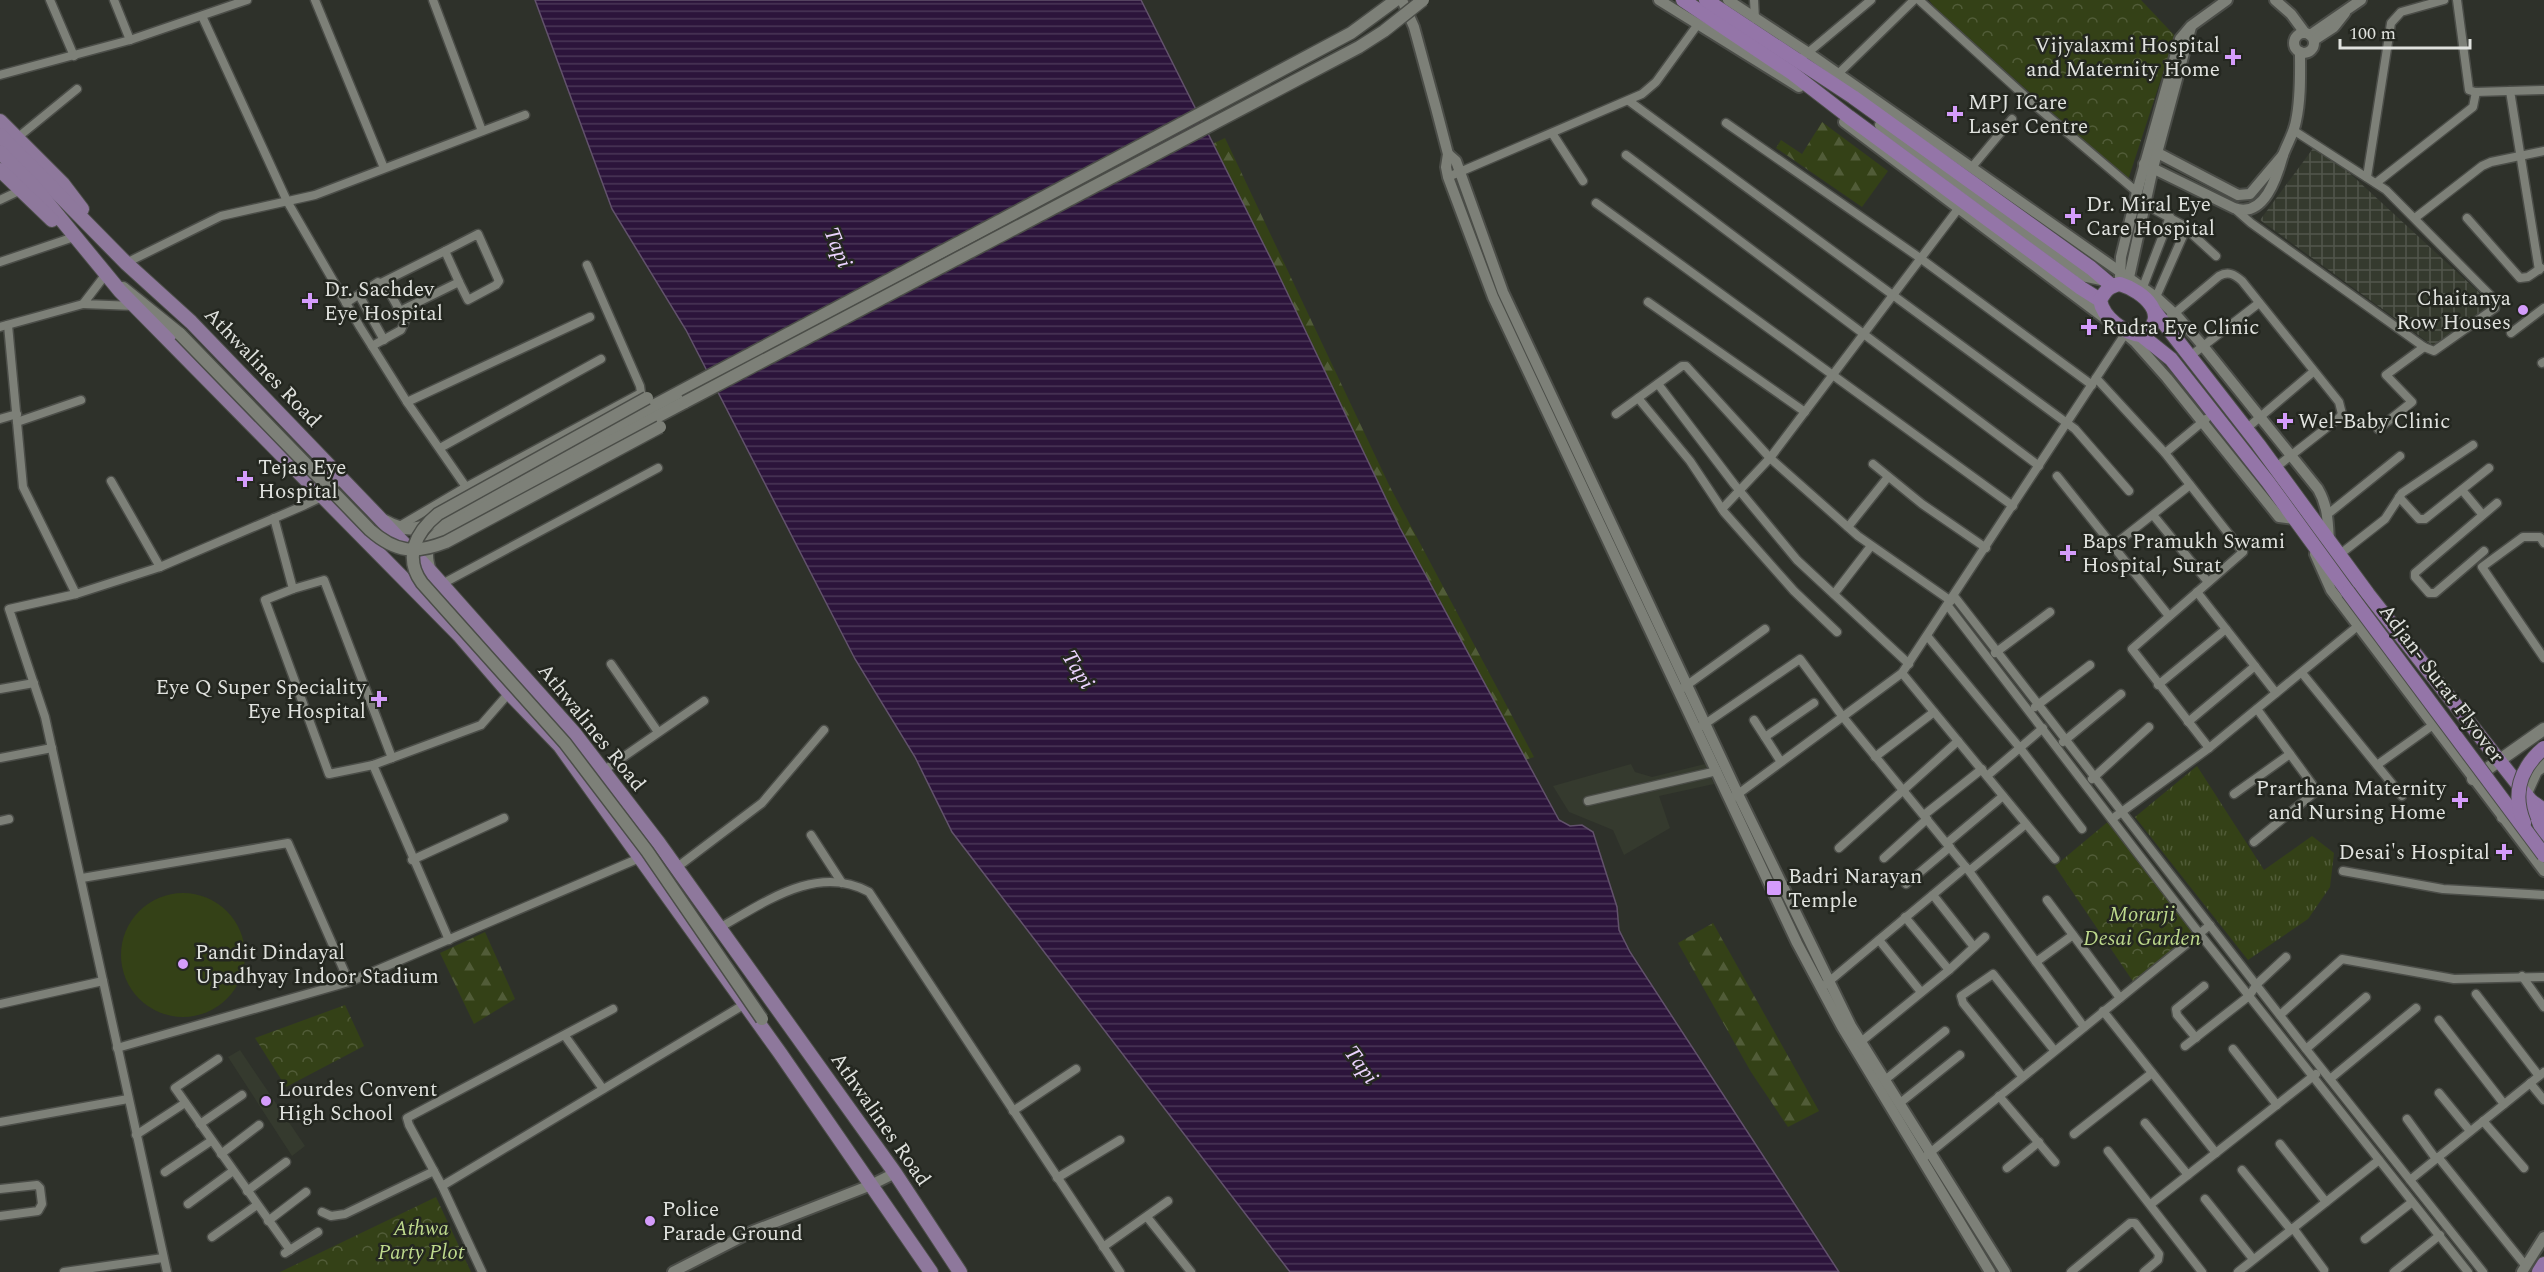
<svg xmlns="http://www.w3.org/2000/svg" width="2544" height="1272" font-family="Spectral,serif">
	<defs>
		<pattern id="industrial-grid" width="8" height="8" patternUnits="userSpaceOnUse" patternTransform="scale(1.5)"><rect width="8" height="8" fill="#353a2e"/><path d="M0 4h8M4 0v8" fill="none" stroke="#52564c"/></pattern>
		<pattern id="grass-tufts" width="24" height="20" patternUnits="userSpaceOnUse" patternTransform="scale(1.5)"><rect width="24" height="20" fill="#344117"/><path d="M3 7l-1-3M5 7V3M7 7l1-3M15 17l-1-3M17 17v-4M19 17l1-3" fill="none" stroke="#515c38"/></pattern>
		<pattern id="forest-firs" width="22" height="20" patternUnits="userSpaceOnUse" patternTransform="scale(1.5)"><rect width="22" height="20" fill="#344117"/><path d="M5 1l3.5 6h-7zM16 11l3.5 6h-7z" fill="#515c38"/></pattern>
		<pattern id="park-crowns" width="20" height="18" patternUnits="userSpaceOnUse" patternTransform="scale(1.5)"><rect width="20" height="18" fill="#344117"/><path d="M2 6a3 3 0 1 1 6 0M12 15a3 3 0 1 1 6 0" fill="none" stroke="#515c38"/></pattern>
		<pattern id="water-rules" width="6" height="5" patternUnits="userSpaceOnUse" patternTransform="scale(1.5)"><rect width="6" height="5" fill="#2c143b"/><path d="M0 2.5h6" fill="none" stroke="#4a3657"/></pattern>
	</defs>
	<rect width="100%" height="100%" fill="#2e312a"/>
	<!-- built -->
	<g fill="#353a2e">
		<polygon points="1631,764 1635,772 1652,777 1705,764 1714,784 1659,796 1670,828 1624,855 1613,830 1569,812 1553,786"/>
		<polygon points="240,1050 305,1146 292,1156 228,1057"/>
	</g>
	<!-- industrial -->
	<polygon fill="url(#industrial-grid)" points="2317,143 2497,309 2436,348 2260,220"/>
	<!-- grass -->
	<polygon fill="url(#grass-tufts)" points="2197,766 2264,870 2312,836 2334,853 2330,887 2308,919 2248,960 2135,817"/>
	<!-- forest -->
	<g fill="url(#forest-firs)">
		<polygon points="1822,122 1888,171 1862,207 1776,148 1781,140 1802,154"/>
		<polygon points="1225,138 1390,487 1534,757 1512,764 1206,147"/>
		<polygon points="1713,923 1819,1111 1788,1127 1751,1072 1678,943"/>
		<polygon points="485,932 515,999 474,1024 440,953"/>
	</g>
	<!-- park -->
	<g fill="url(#park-crowns)">
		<polygon points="1929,0 2141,0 2175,36 2128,180 1936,9"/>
		<polygon points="2110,820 2196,932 2134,983 2055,866"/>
		<polygon points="345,1005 364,1046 286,1087 255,1038"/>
		<polygon points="436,1197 471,1272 280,1272"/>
	</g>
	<!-- garden -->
	<circle fill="#344117" cx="183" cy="955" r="62"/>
	<!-- water -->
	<polygon fill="url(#water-rules)" stroke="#62526c" stroke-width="1.5" points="535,0 1141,0 1272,261 1400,528 1559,820 1570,826 1582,825 1593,832 1617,907 1619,930 1630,952 1839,1272 1290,1272 952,832 915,757 855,659 686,330 612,209"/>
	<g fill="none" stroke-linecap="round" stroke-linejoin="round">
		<!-- minor casing -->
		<g stroke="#4b4d48" stroke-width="11">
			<g id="minor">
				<polyline points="50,0 74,56"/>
				<polyline points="114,0 130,40"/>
				<polyline points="315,0 384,168"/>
				<polyline points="433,0 482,131"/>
				<polyline points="1754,0 1755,19"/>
				<polyline points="1919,0 2037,107 2137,192"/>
				<polyline points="2457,0 2469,90 2475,92 2544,90"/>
				<polyline points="202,16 287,201 360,327 407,402 466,487"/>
				<polyline points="1804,56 1871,0"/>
				<polyline points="1838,74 1914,0"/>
				<polyline points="0,75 130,40 247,0"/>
				<polyline points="2510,91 2539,270"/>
				<polyline points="1629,101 2075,429 2129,491"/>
				<polyline points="1726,123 1920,258 2092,385"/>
				<polyline points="1552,133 1583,181"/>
				<polyline points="17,138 77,89"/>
				<polyline points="1626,155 2039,466"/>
				<polyline points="1972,167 2012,119"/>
				<polyline points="1448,177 1642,94 1656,82 1698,24"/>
				<polyline points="2367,177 2391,23 2401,12 2444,0"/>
				<polyline points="2376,183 2473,107 2476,92"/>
				<polyline points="0,200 21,190"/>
				<polyline points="1596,203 2013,506"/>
				<polyline points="2144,204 2181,224 2216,256"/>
				<polyline points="2235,209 2251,223 2424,347 2434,351 2495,308 2494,299 2386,190 2293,130"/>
				<polyline points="2415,218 2482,166 2491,162 2544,151"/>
				<polyline points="2467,218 2520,278 2528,277 2541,268"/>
				<polyline points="0,262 71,238"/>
				<polyline points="126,263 221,216 315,195 525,115"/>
				<polyline points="106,274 83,304 135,306"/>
				<polyline points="381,283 445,251 459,282"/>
				<polyline points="2143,287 2170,217"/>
				<polyline points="359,295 384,340"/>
				<polyline points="2156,297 2186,229"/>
				<polyline points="1648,302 1805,412"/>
				<polyline points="346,303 378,282 386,286 400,311"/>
				<path d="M2163,323L2219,276C2228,271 2234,274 2242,281L2339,402L2342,414L2339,418L2275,468"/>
				<polyline points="8,325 23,487 76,594"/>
				<polyline points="0,327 83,304"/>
				<polyline points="2511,333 2544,308"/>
				<polyline points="372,346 401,330 405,321 400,311 459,282 468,300 496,285 499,281 478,234 445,251"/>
				<polyline points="2189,357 2259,303"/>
				<polyline points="2542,363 2544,362"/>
				<polyline points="2096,378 2165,453 2243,552 2132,649 2209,748"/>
				<polyline points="1658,384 1734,484 1797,560 1909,664"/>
				<polyline points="1638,398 1690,461 1724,512 1794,591 1837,632"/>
				<polyline points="407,402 590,317"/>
				<polyline points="1616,414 1682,366 1686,366 1770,458 1858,536 1951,601"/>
				<polyline points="0,419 17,414"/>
				<polyline points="17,422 81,400"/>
				<polyline points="2246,429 2313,372"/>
				<polyline points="2378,429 2412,402 2386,375 2424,347"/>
				<polyline points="440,448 601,359"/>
				<polyline points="2165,453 2206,419"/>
				<polyline points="1873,464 1922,504 1986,548"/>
				<polyline points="2057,476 2169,616"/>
				<polyline points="111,481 160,567"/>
				<polyline points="2462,490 2482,514"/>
				<polyline points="2399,497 2419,519 2425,519 2489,468"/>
				<polyline points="1722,509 1770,458 1958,209"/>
				<polyline points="2328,514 2400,456"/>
				<polyline points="2153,515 2208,582"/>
				<polyline points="274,518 293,589 265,600 329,774 373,765 481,725 509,693"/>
				<polyline points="398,527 466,487 641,393 640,386 587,265"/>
				<polyline points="1848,527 1888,477"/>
				<polyline points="2544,543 2540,537 2523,537 2482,567 2544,658"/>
				<polyline points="2114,545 2190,485"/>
				<polyline points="2484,551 2435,593 2429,593 2415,577 2415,573 2497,503"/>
				<polyline points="2339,555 2385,519 2402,493 2473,445"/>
				<polyline points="442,584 658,468"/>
				<polyline points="293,589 324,580 392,758"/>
				<polyline points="2197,592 2276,693"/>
				<polyline points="1834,594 1871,546"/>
				<polyline points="1954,596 2306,1049 2483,1272"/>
				<polyline points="1948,606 2199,933 2468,1272"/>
				<polyline points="1928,637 2020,748 2082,829"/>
				<polyline points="1995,653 2050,612"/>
				<polyline points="611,664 658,732"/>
				<polyline points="1902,673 2055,859"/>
				<polyline points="2302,673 2402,796"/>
				<polyline points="2158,685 2226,629"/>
				<polyline points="1683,688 1765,629"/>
				<polyline points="0,689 34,683"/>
				<polyline points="2035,707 2090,665"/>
				<polyline points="1754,720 1781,762"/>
				<polyline points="2188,722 2255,666"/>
				<polyline points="1702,726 1800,659 1843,717 1969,871 2084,1027"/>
				<polyline points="1765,737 1814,703"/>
				<polyline points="2063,742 2121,694"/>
				<polyline points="1875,757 1934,712"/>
				<polyline points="0,758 52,748"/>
				<polyline points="373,765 449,940"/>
				<polyline points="2377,765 2433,725"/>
				<polyline points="603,771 704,701"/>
				<polyline points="1987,776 2043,728"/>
				<polyline points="2092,779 2149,727"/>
				<polyline points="2234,794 2290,754"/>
				<polyline points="1734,797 1902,673 2127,331"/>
				<polyline points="1588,801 1717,771"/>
				<polyline points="1924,815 1982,769"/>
				<polyline points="2112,819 2209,748 2359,625"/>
				<polyline points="0,821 9,819"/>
				<polyline points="811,835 842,883"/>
				<polyline points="2254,842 2314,793 2312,784 2257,709"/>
				<polyline points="1947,843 2003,796"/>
				<polyline points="1839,848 1958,741"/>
				<polyline points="1884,858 1927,819"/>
				<polyline points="412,860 504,818"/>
				<polyline points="676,868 762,803 824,730"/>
				<polyline points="1969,871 2026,824"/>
				<polyline points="2343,871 2443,889 2544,895"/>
				<polyline points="82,878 288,843 349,982"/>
				<polyline points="1906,884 1950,847"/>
				<polyline points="1933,895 1974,947"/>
				<polyline points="2047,900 2120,998"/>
				<polyline points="1905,917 1949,970"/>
				<path d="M719,928C764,903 817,863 869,892L1120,1272"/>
				<polyline points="1879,940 1921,992"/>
				<polyline points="2036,962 2073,935"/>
				<polyline points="2522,976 2544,1007"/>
				<polyline points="1826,984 1966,867"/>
				<polyline points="2476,994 2539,1076"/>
				<polyline points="0,1004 103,981"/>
				<polyline points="2103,1011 2216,1153"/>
				<polyline points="2280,1015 2342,959 2454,979 2544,977"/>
				<polyline points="2439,1020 2504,1104"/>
				<polyline points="565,1036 603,1089"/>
				<polyline points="2196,1038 2177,1015 2176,1009 2204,986"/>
				<polyline points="1857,1045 1949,970 1985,937"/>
				<polyline points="2185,1046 2249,996 2257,984 2286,957"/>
				<polyline points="117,1048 349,982 642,857"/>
				<polyline points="2233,1049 2277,1105"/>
				<polyline points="2306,1049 2366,997"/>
				<polyline points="218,1059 175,1088 290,1250"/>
				<polyline points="2022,1076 1963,1003 1961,996 1964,994 1993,974 2054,1050"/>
				<polyline points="2330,1079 2416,1008"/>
				<polyline points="1885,1080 1945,1031"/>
				<polyline points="2530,1083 2544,1100"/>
				<polyline points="2439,1093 2470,1131"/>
				<polyline points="1999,1096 2055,1162"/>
				<polyline points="1900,1103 1960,1055"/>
				<polyline points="1013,1111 1076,1069"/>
				<polyline points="2407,1119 2436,1159"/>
				<polyline points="2483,1121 2524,1168"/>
				<polyline points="0,1122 128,1099"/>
				<polyline points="2145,1123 2188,1175"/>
				<polyline points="200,1124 242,1095"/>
				<polyline points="2074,1134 2152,1073"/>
				<polyline points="136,1135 185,1103"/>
				<polyline points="2280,1144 2326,1202"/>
				<polyline points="2108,1151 2202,1272"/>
				<polyline points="221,1154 259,1125"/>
				<polyline points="1926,1156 2210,925"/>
				<polyline points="2438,1157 2525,1265"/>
				<polyline points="2007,1168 2039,1142"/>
				<polyline points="2242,1170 2291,1230"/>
				<polyline points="165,1172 211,1141"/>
				<polyline points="1057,1178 1120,1140"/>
				<polyline points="2410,1180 2544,1072"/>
				<polyline points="442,1186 745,1004"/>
				<polyline points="0,1189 37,1185 40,1188 42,1204 38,1211 0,1216"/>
				<polyline points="247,1191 286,1162"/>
				<polyline points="2205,1199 2253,1259"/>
				<polyline points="188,1204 233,1171"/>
				<polyline points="2151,1204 2316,1074"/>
				<polyline points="322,1212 331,1216 345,1214 434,1171"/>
				<polyline points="1147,1217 1191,1272"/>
				<polyline points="268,1221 306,1192"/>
				<polyline points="2293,1228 2324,1270"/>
				<polyline points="212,1237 257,1205"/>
				<polyline points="2365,1239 2411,1203"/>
				<polyline points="1103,1247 1168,1201"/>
				<polyline points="285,1253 318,1232"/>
				<polyline points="64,1272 163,1258"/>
				<polyline points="167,1272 45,717 9,609 76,594 160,567 305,505 324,496 341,479"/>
				<polyline points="482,1272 442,1186 409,1125 407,1118 613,1009"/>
				<polyline points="2071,1272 2130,1223 2135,1223 2159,1254 2158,1260 2144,1272"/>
				<polyline points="2238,1272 2379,1160"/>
				<polyline points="2394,1272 2440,1235"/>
			</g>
		</g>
		<!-- tertiary casing -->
		<g stroke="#4b4d48" stroke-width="14">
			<g id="tertiary">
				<polyline points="1402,0 1414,27 1436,108 1448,154 1446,167 1448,177 1493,297 1797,943 1842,1027 1990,1272"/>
				<polyline points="1659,0 1799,87"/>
				<path d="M1728,0L1807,52L2156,297L2178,317L2203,346L2318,489C2328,506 2328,523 2329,542"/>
				<polyline points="2275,0 2291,14 2305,33"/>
				<circle cx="2304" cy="43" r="10"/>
				<polyline points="2310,35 2361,0"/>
				<polyline points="2314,40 2334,27 2345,13"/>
				<polyline points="1844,122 2107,320"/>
				<polyline points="2152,150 2238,195 2250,194 2283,155"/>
				<polyline points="1448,154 1456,161 1503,292 1738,794 1851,1026 2005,1272"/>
				<path d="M2144,164L2234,208C2264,219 2277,177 2283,155C2287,144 2294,133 2296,121C2301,98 2300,74 2300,52"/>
				<polyline points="2120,277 2121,257 2137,192 2180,39 2191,26 2227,0"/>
				<polyline points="2128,282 2153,168 2191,27"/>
				<polyline points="2122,331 2135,342 2167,378 2279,517 2295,519"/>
				<polyline points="2315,554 2331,590 2544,871"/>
				<polyline points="673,1272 753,1231 871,1185 895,1173"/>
				<polyline points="2522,1272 2544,1237"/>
			</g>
		</g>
		<!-- secondary casing -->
		<g stroke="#4b4d48" stroke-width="15">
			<g id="secondary">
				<polyline points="1881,125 2086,276 2105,280"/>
				<polyline points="123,288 180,334"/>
				<path d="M385,521C404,532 419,530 438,521L1351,33L1396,0"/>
				<path d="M430,571C424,552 426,541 443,530L685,402"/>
				<polyline points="2473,779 2544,729"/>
				<polyline points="2503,817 2526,793 2536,771 2544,765"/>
			</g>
		</g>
		<!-- primary casing -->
		<g stroke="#4b4d48" stroke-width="16">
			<g id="primary">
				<polyline points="0,121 63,184 82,209"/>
				<polyline points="0,135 126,263 191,322 371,509 430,571 575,734 658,842 895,1173 960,1272"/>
				<polyline points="0,152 37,190 120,291 459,635 509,693 560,746 780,1053 931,1272"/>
				<polyline points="0,170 52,220"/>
			</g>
		</g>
		<!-- trunk casing -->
		<g stroke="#4b4d48" stroke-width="16">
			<g id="trunk">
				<polyline points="1683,0 1792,73 1849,117 2081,288 2100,300"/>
				<polyline points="1706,0 1853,97 2091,268 2111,285"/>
				<path d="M2120,284C2143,291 2173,317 2141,335C2124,333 2103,318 2100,300C2106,290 2109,286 2120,284Z"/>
				<polyline points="2156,313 2258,444 2368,594 2531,801 2544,810"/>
				<polyline points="2141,335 2171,359 2268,482 2348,592"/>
				<polyline points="2531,801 2544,835"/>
				<polyline points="2539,1272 2544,1264"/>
			</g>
		</g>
		<!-- minor -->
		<use href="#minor" stroke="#7d8078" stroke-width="8"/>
		<!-- tertiary -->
		<use href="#tertiary" stroke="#7d8078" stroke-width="10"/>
		<!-- secondary -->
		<use href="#secondary" stroke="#7d8078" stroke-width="12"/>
		<!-- primary -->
		<use href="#primary" stroke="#8e789c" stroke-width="14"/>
		<!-- trunk -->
		<use href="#trunk" stroke="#9475a8" stroke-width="14"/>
		<!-- secondary-bridge casing -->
		<g stroke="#4b4d48" stroke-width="15" stroke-linecap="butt">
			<g id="secondary-bridge">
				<path d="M180,334L370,530C396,553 415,554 446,542L660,427"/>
				<path d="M647,398L438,514C416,532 403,557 422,583L565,743L647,851L762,1019"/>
				<polyline points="685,402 1359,47 1384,31 1423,0"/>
			</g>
		</g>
		<!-- trunk-bridge casing -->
		<g stroke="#4b4d48" stroke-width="16" stroke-linecap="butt">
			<g id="trunk-bridge">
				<polyline points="2348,592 2544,855"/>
				<path d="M2524,823C2512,794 2520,768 2544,748"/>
			</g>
		</g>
		<!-- secondary-bridge -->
		<use href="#secondary-bridge" stroke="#7d8078" stroke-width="12"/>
		<!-- trunk-bridge -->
		<use href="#trunk-bridge" stroke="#9475a8" stroke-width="14"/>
	</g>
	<!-- markers -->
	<g fill="#d49cfb" stroke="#242720" stroke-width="2">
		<path d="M2230 48h6v6h6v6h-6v6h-6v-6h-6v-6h6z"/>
		<path d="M1952 105h6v6h6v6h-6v6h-6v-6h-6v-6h6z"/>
		<path d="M2070 207h6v6h6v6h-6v6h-6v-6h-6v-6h6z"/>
		<path d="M307 292h6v6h6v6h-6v6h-6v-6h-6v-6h6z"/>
		<circle cx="2523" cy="310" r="6"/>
		<path d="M2086 318h6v6h6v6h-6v6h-6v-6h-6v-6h6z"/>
		<path d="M2282 412h6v6h6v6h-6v6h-6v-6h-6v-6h6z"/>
		<path d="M242 470h6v6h6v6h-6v6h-6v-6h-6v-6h6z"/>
		<path d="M2065 544h6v6h6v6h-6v6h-6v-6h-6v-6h6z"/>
		<path d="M376 690h6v6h6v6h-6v6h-6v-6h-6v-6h6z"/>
		<path d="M2457 791h6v6h6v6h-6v6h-6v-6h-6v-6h6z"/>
		<path d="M2501 843h6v6h6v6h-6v6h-6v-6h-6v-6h6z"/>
		<rect x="1766" y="880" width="16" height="16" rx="3"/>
		<circle cx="183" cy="964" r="6"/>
		<circle cx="266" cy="1101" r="6"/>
		<circle cx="650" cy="1221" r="6"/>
	</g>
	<g text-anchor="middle" stroke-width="5" stroke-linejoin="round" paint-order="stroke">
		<!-- poi labels -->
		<g font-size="21" fill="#e0e2de" stroke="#242720" text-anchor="start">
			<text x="2220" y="52" text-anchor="end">Vijyalaxmi Hospital<tspan x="2220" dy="24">and Maternity Home</tspan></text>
			<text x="1968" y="109">MPJ ICare<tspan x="1968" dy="24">Laser Centre</tspan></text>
			<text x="2086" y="211">Dr. Miral Eye<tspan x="2086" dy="24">Care Hospital</tspan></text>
			<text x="324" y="296">Dr. Sachdev<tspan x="324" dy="24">Eye Hospital</tspan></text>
			<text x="2511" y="305" text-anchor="end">Chaitanya<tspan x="2511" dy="24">Row Houses</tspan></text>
			<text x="2102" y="334">Rudra Eye Clinic</text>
			<text x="2298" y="428">Wel-Baby Clinic</text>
			<text x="258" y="474">Tejas Eye<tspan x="258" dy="24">Hospital</tspan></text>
			<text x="2082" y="548">Baps Pramukh Swami<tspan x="2082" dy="24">Hospital, Surat</tspan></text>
			<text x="366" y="694" text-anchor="end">Eye Q Super Speciality<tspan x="366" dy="24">Eye Hospital</tspan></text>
			<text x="2446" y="795" text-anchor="end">Prarthana Maternity<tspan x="2446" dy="24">and Nursing Home</tspan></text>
			<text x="2490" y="859" text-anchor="end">Desai's Hospital</text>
			<text x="1788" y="883">Badri Narayan<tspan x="1788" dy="24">Temple</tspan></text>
			<text x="195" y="959">Pandit Dindayal<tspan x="195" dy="24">Upadhyay Indoor Stadium</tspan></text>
			<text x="278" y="1096">Lourdes Convent<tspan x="278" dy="24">High School</tspan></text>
			<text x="662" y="1216">Police<tspan x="662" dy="24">Parade Ground</tspan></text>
		</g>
		<!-- street labels -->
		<g font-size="21" fill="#e0e2de" stroke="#242720">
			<text transform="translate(263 367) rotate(46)" y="7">Athwalines Road</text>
			<text transform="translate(2442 683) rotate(53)" y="7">Adjan- Surat Flyover</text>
			<text transform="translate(592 727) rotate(51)" y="7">Athwalines Road</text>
			<text transform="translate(881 1119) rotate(55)" y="7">Athwalines Road</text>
		</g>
		<!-- park labels -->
		<g font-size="21" font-style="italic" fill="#bdd98c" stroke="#242720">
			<text x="2142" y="921">Morarji<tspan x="2142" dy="24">Desai Garden</tspan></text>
			<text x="421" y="1235">Athwa<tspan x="421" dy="24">Party Plot</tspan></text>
		</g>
		<!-- water labels -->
		<g font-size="22" font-style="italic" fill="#ecd4ff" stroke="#242720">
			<text transform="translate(839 247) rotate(68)" y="8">Tapi</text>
			<text transform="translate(1079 669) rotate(58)" y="8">Tapi</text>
			<text transform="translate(1362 1064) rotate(54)" y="8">Tapi</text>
		</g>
	</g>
	<!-- scale -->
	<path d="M2340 39v9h130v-9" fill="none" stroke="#e0e2de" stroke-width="3"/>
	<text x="2349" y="39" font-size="18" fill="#e0e2de" stroke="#242720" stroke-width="4.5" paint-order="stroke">100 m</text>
</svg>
